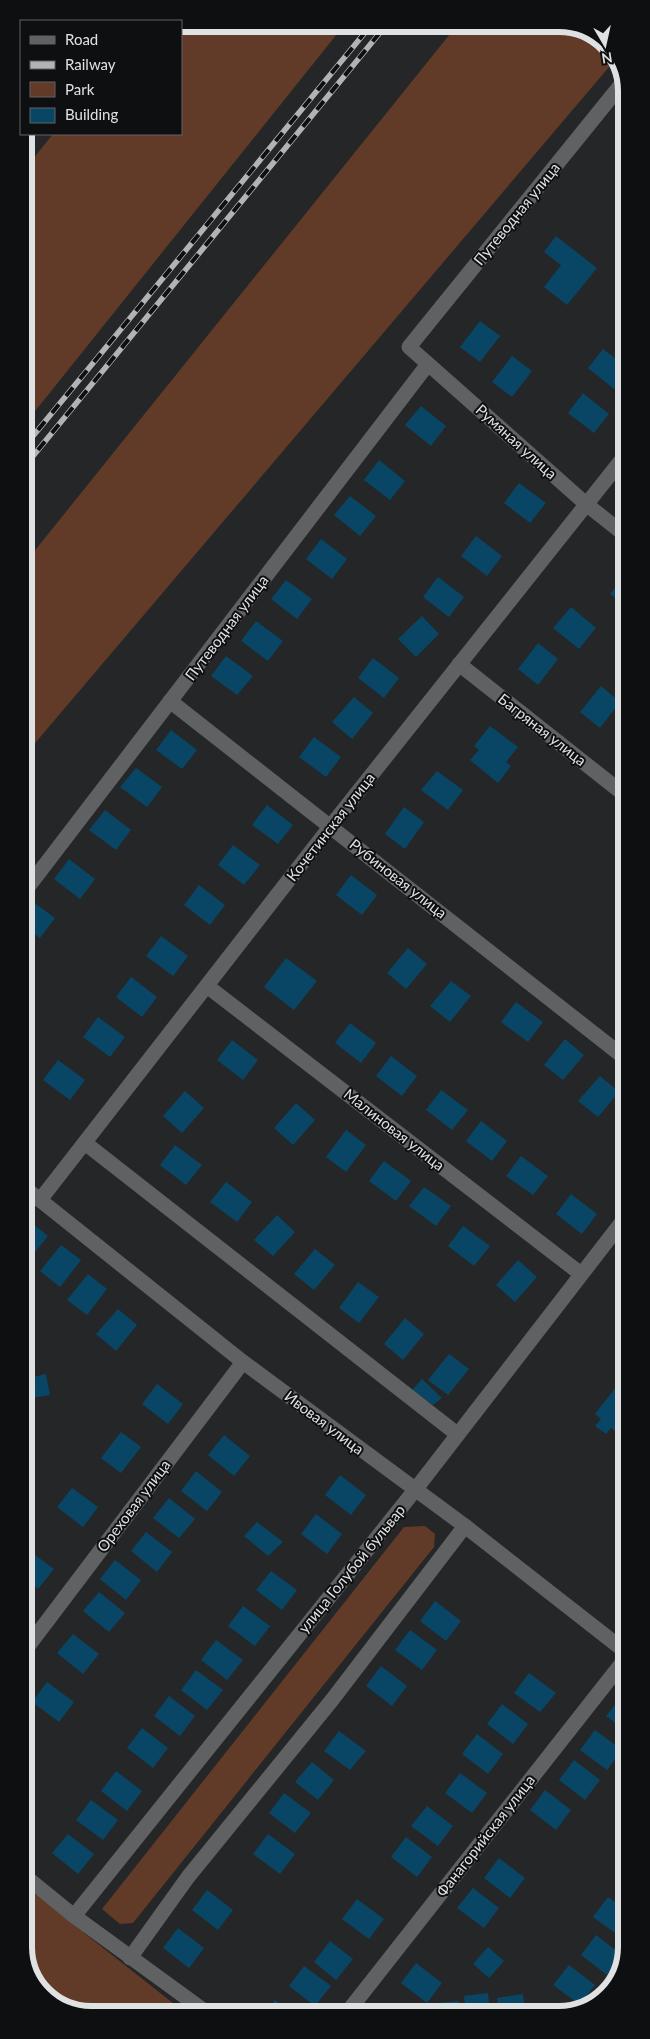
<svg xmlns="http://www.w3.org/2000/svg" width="650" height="2039" font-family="Lato,sans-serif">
	<rect width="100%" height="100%" fill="#242627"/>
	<!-- green -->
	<g fill="#613b28">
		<polygon points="181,24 345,24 24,425 24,170 53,134 181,134"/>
		<polygon points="458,24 564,24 603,40 615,60 25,755 24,564"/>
		<polygon points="425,1526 435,1534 434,1547 133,1923 120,1924 102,1909 404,1527"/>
		<polygon points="26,1887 188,2015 86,2015 47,1999 26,1965"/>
	</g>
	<!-- building -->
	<g fill="#094665">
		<polygon points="556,236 597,268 567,305 544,287 561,265 544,252"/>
		<polygon points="480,321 500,336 480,362 460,347"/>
		<polygon points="603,349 624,365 624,375 614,389 588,368"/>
		<polygon points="512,356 532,371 512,397 492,382"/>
		<polygon points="583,393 609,414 594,433 568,413"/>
		<polygon points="421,406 446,426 431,446 405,425"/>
		<polygon points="379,460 405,481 390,500 364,480"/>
		<polygon points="519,483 546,503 530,523 504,503"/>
		<polygon points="350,496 376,516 360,536 334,515"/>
		<polygon points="476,536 502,556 487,576 461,556"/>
		<polygon points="321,539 347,559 332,579 306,559"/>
		<polygon points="625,575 625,605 610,594"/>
		<polygon points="438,577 464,597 449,617 423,597"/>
		<polygon points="286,580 312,599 297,619 271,599"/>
		<polygon points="571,607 596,628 579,649 553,628"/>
		<polygon points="422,616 439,634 416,657 398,639"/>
		<polygon points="256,621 283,641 268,661 241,641"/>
		<polygon points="538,643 558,659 538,685 518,669"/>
		<polygon points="226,656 253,676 237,695 211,676"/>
		<polygon points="373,658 399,678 384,698 358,678"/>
		<polygon points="601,686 620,702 600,728 580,712"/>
		<polygon points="354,697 373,713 352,739 332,722"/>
		<polygon points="490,726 518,747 506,762 511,766 498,783 470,760 479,750 474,746"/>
		<polygon points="171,730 197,750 182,769 156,750"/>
		<polygon points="314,737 341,757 326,777 299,757"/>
		<polygon points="136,768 162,787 147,807 120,787"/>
		<polygon points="437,771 463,790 448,810 421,790"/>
		<polygon points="267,805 293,825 278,844 252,825"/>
		<polygon points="404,807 424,822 405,849 385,834"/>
		<polygon points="105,810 131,830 116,850 89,830"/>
		<polygon points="233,845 260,865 244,885 218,865"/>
		<polygon points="69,859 95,879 80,899 54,879"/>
		<polygon points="351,875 377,895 362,915 336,895"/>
		<polygon points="199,885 225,905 210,925 184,905"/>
		<polygon points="28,898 55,918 40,938 25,927 25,903"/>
		<polygon points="161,936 188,956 173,976 146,956"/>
		<polygon points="408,948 427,964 406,989 387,973"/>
		<polygon points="286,958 317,981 294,1010 264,987"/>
		<polygon points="625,973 625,995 615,987"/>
		<polygon points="131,977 157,997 142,1017 116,997"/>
		<polygon points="451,981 471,996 450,1022 430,1006"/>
		<polygon points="516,1002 543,1022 528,1042 501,1022"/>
		<polygon points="98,1017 125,1037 110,1057 83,1037"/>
		<polygon points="350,1023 376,1043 361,1063 335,1043"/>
		<polygon points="565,1039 584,1055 563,1080 544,1065"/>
		<polygon points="232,1040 258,1060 243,1080 217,1060"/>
		<polygon points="391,1056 417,1076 402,1096 376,1076"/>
		<polygon points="58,1060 85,1080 70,1100 43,1080"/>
		<polygon points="600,1076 619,1092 598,1117 578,1101"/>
		<polygon points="441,1090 468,1110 452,1130 426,1110"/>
		<polygon points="185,1091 204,1108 182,1133 163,1116"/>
		<polygon points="296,1103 315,1120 293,1145 274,1128"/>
		<polygon points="625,1114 625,1135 615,1127"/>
		<polygon points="481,1121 507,1141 492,1161 466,1141"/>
		<polygon points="346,1130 366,1145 346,1172 326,1157"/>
		<polygon points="175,1145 202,1165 186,1185 160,1165"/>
		<polygon points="521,1156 548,1176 533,1195 506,1176"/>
		<polygon points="384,1161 411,1181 396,1201 369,1181"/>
		<polygon points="226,1182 252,1202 237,1222 210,1202"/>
		<polygon points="424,1187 451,1206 436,1226 409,1206"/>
		<polygon points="571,1194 597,1214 582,1234 556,1214"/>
		<polygon points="277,1215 295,1232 273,1256 254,1240"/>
		<polygon points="28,1220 48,1236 27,1262 25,1260 25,1224"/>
		<polygon points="463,1226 490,1246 474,1266 448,1246"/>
		<polygon points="61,1245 81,1260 60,1287 40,1271"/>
		<polygon points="315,1249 335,1265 314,1290 294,1274"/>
		<polygon points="518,1260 537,1277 515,1302 496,1285"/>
		<polygon points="88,1274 107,1289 87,1315 67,1300"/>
		<polygon points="358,1282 379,1297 359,1323 339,1308"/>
		<polygon points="118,1309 137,1325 116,1351 96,1334"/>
		<polygon points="405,1318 424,1334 403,1360 384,1344"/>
		<polygon points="449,1354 469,1369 448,1395 428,1380"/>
		<polygon points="46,1374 50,1395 25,1399 25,1379"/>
		<polygon points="422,1379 442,1398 433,1405 412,1390"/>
		<polygon points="619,1383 626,1388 626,1439 611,1428 606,1434 595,1426 601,1419 595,1414"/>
		<polygon points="157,1384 183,1404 168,1424 142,1404"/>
		<polygon points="121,1432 141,1447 121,1473 101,1458"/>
		<polygon points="224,1435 250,1456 234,1476 208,1455"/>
		<polygon points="196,1471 222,1492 207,1511 181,1491"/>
		<polygon points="340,1475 366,1495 351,1515 325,1495"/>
		<polygon points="72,1488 98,1507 83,1527 57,1507"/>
		<polygon points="169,1498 195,1519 179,1538 153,1518"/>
		<polygon points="316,1514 342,1534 327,1554 301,1534"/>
		<polygon points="257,1522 283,1542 268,1556 244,1536"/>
		<polygon points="146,1532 172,1552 157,1572 131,1551"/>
		<polygon points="27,1549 54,1569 38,1589 26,1579 26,1551"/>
		<polygon points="115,1560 141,1580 126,1600 100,1579"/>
		<polygon points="271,1571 297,1590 282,1610 256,1590"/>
		<polygon points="99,1592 125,1613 109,1632 83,1611"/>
		<polygon points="435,1601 461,1621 446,1641 420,1621"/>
		<polygon points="243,1606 270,1626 255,1646 228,1626"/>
		<polygon points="410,1630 437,1650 422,1670 395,1650"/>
		<polygon points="73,1634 99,1654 83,1674 57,1653"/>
		<polygon points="216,1640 243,1660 227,1680 201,1660"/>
		<polygon points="381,1666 407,1686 392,1706 366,1686"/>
		<polygon points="196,1670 223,1690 207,1710 181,1690"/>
		<polygon points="529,1673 556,1693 540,1712 514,1693"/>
		<polygon points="47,1682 74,1702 59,1722 32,1702"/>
		<polygon points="169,1696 195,1716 180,1736 154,1716"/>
		<polygon points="622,1696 626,1699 626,1731 606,1716"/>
		<polygon points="502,1704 528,1724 513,1744 487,1724"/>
		<polygon points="142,1728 168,1748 153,1768 127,1748"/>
		<polygon points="595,1730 622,1750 607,1770 580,1750"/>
		<polygon points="339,1731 366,1751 350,1770 324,1751"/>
		<polygon points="477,1734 503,1754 488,1774 462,1754"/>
		<polygon points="574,1760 600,1780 585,1800 559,1780"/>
		<polygon points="312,1762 334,1780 318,1800 295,1782"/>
		<polygon points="116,1771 142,1791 127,1811 101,1791"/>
		<polygon points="460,1773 487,1793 472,1813 445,1793"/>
		<polygon points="545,1790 571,1810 556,1830 530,1810"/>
		<polygon points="284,1793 311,1813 295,1833 269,1813"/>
		<polygon points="91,1800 118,1820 103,1840 76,1820"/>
		<polygon points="427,1806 453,1826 438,1846 411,1826"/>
		<polygon points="68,1834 94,1854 78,1874 52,1853"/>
		<polygon points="268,1834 295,1854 280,1874 253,1854"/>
		<polygon points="406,1837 432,1857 417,1877 391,1857"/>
		<polygon points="499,1858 525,1878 510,1898 484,1878"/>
		<polygon points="473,1888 499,1908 484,1928 457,1908"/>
		<polygon points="207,1890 233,1910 218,1930 192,1910"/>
		<polygon points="608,1897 626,1910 626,1928 619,1936 593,1917"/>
		<polygon points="357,1899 384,1919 369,1939 342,1919"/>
		<polygon points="178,1928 204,1948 189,1968 163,1948"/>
		<polygon points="596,1935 622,1955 607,1975 581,1955"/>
		<polygon points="330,1941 353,1959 336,1980 314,1962"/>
		<polygon points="488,1947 504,1961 489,1978 473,1964"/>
		<polygon points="416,1963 442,1983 427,2003 401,1983"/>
		<polygon points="569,1965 595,1985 580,2005 553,1985"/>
		<polygon points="304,1966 331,1986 315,2006 289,1986"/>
		<polygon points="488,1993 490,2013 466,2013 464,1996"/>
		<polygon points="523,1994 525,2013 499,2013 497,1998"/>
		<polygon points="275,2000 294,2014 264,2014"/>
		<polygon points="459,2001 461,2014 436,2014 435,2003"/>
	</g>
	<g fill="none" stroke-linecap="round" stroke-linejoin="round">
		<!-- minor -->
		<g stroke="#5f6163" stroke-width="15">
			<polyline points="624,81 409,347 586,504 625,535"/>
			<polyline points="459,664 625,795"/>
			<polyline points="170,701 625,1058"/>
			<polyline points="25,891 428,364"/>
			<polyline points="207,986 581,1274"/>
			<polyline points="85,1143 457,1434"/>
			<polyline points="25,1188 243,1362 465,1526 626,1652"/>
			<polyline points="40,1200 330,827 624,457"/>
			<polyline points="26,1649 243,1362"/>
			<polyline points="26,1877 74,1916 210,2015"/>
			<polyline points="74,1916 415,1490 625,1218"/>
			<polyline points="130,1958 188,1877 332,1700 465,1526"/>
			<polyline points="346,2014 626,1658"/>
		</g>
		<!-- rail casing -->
		<g stroke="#b2b3b4" stroke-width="5.5">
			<g id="rail">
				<polyline points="24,447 372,24"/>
				<polyline points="24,467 387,24"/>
			</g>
		</g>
		<!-- rail -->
		<use href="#rail" stroke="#0e0f10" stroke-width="4" stroke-dasharray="11" stroke-linecap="butt"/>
	</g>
	<g text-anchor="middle" stroke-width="4" stroke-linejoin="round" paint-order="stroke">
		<!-- street labels -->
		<g font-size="15" fill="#e0e1e2" stroke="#0e0f10">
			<text transform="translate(517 214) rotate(-51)" y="5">Путеводная улица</text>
			<text transform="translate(516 442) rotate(42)" y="5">Румяная улица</text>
			<text transform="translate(227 628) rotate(-53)" y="5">Путеводная улица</text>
			<text transform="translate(542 730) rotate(38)" y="5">Багряная улица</text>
			<text transform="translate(331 827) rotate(-52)" y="5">Кочетинская улица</text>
			<text transform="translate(398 879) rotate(38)" y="5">Рубиновая улица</text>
			<text transform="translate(394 1130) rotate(38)" y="5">Малиновая улица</text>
			<text transform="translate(324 1423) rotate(37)" y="5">Ивовая улица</text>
			<text transform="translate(134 1506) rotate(-53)" y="5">Ореховая улица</text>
			<text transform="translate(352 1569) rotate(-51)" y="5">улица Голубой бульвар</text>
			<text transform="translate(486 1836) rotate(-52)" y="5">Фанагорийская улица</text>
		</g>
	</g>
	<!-- crop -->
	<path d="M0 0H650V2039H0ZM91 32H559A59 59 0 0 1 618 91V1947A59 59 0 0 1 559 2006H91A59 59 0 0 1 32 1947V91A59 59 0 0 1 91 32Z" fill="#0e0f10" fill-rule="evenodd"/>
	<path fill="none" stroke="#e0e1e2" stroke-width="6" d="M91 32H559A59 59 0 0 1 618 91V1947A59 59 0 0 1 559 2006H91A59 59 0 0 1 32 1947V91A59 59 0 0 1 91 32Z"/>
	<!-- legend -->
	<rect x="20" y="20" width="162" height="115" fill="#0e0f10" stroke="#626364"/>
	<rect x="30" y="36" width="25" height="8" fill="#5f6163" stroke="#626364"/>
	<text x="65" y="45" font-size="15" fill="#e0e1e2">Road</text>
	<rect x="30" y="61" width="25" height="8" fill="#b2b3b4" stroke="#626364"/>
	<text x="65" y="70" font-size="15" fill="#e0e1e2">Railway</text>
	<rect x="30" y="82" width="25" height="15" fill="#613b28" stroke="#626364"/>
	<text x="65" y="95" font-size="15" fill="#e0e1e2">Park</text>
	<rect x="30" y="108" width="25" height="15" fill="#094665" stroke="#626364"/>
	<text x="65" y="120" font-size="15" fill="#e0e1e2">Building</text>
	<!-- north arrow -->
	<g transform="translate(605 45) rotate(171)" stroke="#0e0f10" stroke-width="4" paint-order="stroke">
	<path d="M0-4L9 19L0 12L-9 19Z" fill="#e0e1e2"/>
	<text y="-8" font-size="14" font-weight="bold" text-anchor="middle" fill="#e0e1e2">N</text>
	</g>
</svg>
